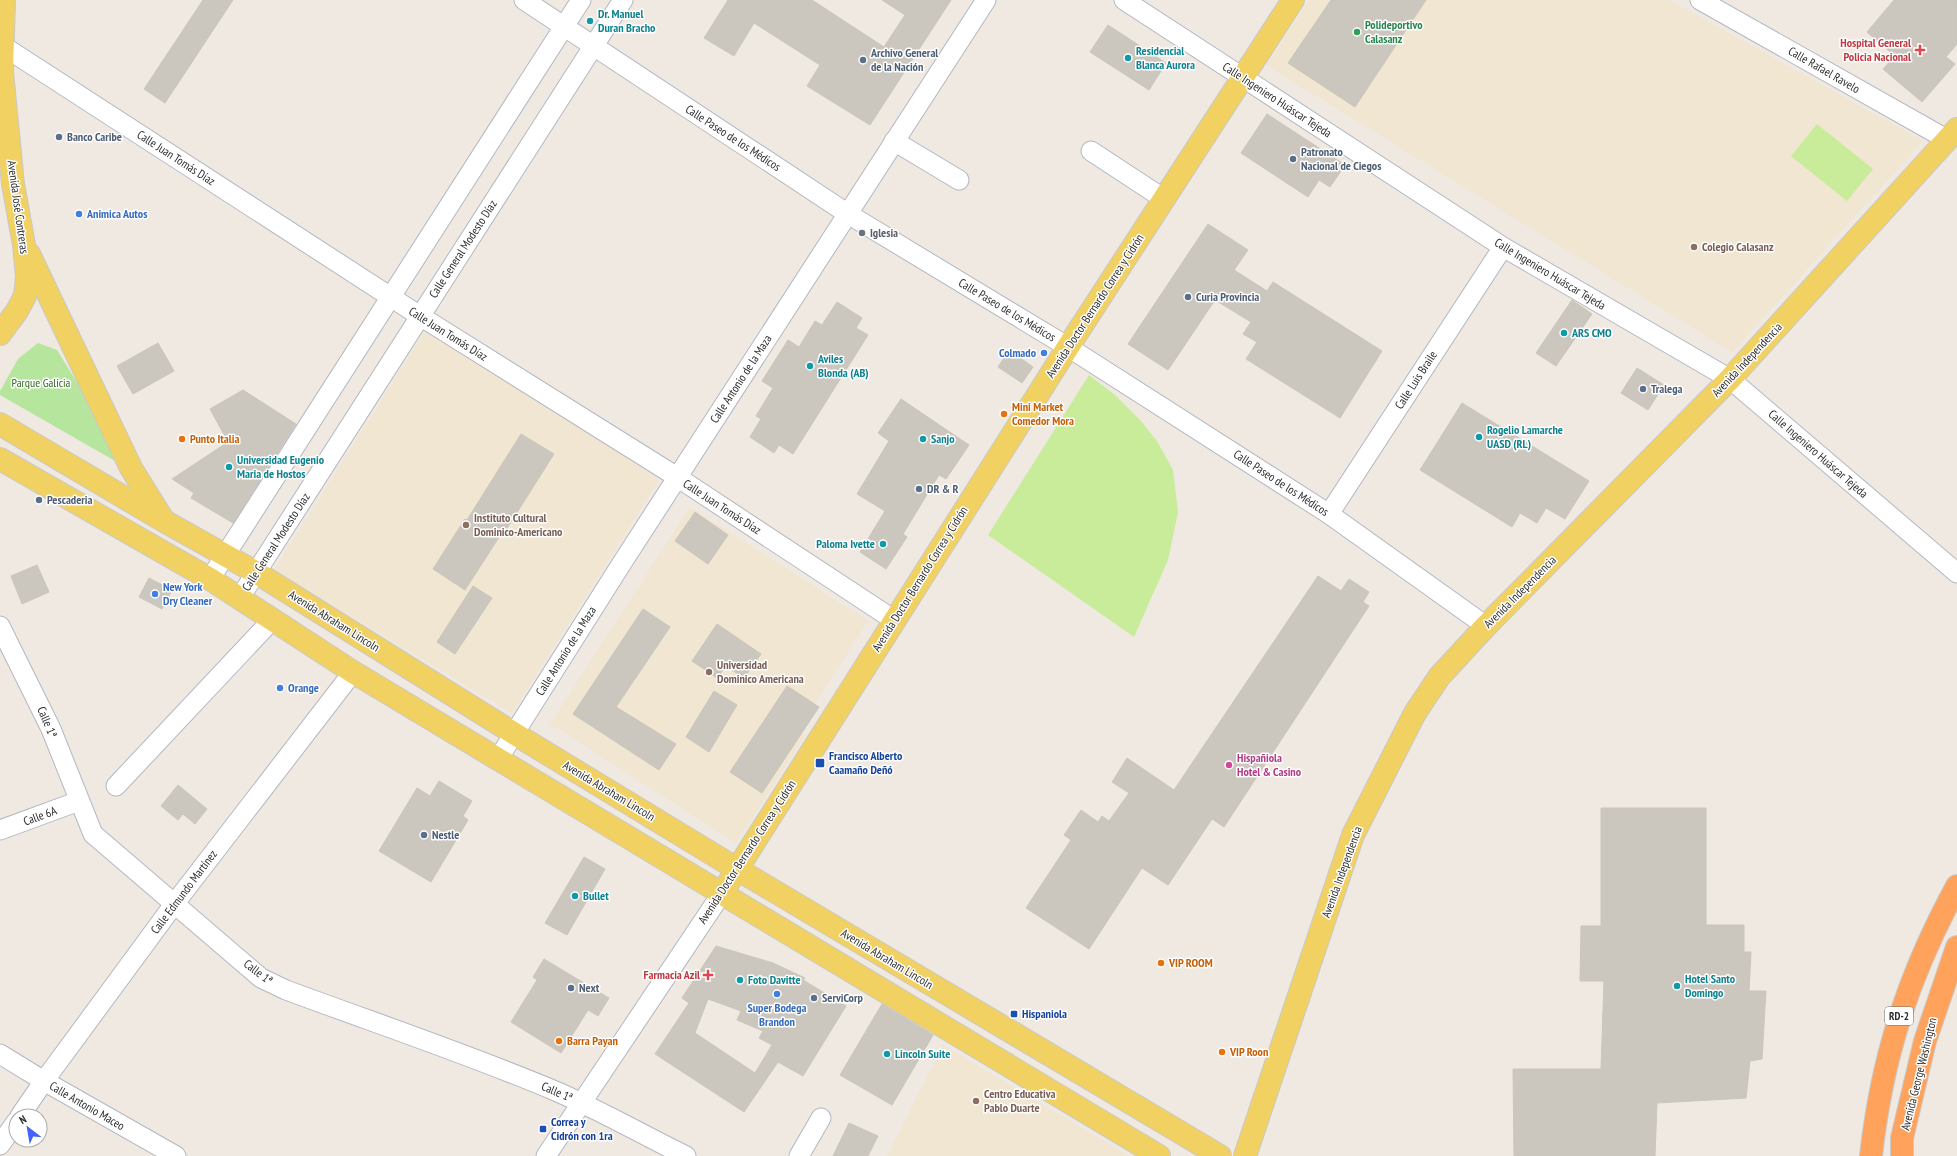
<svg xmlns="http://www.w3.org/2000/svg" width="1957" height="1156" font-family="'PT Sans Narrow',sans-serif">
	<rect width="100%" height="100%" fill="#efe9e1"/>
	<!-- education -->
	<g fill="#f0e6d1">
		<polygon points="1309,0 1669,0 1923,141 1732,352 1266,65"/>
		<polygon points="427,328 659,480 512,713 274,570"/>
		<polygon points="690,507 868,621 798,730 806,735 736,843 550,724"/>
		<polygon points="943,1045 1129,1156 887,1156"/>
	</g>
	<!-- green -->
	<polygon fill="#b6e59e" points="38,343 57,350 120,452 122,465 0,395 0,391 18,359"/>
	<!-- pitch -->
	<g fill="#c9ec9a">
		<polygon points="1817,124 1873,169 1847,201 1791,156"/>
		<polygon points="1089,375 1115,395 1140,420 1157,441 1173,470 1178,512 1168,560 1134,637 988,535"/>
	</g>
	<!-- building -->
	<g fill="#cbc7bf" stroke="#cbc5ba" fill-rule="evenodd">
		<polygon points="203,0 233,0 165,103 144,89"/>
		<polygon points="728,0 812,0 884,47 905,15 882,0 951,0 870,125 807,86 820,65 754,23 734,56 704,38"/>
		<polygon points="1331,0 1426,0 1355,107 1288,63"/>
		<polygon points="1894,0 1957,0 1957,44 1946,57 1955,64 1922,102 1883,69 1895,56 1867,32"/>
		<polygon points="1108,25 1166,63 1149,90 1090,52"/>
		<polygon points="1267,114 1345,165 1330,187 1319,180 1308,197 1241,153"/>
		<polygon points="1208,224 1248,250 1234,270 1267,291 1273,282 1382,351 1340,418 1246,359 1257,342 1243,334 1251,322 1215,300 1168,370 1128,344"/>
		<polygon points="1572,300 1592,314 1556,366 1536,353"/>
		<polygon points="837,302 862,318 856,328 868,335 793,454 779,445 774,453 750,437 761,419 756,416 773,388 762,381 788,340 799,347 815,321 822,325"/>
		<polygon points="158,343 174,371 133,394 117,366"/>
		<polygon points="1009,350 1033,367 1022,383 998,367"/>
		<polygon points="1637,368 1664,385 1648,410 1621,393"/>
		<polygon points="243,390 296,424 233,523 191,498 194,493 172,479 228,442 210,409"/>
		<polygon points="901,399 969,445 946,479 939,475 903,534 907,537 886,569 860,552 885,511 857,494 889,441 878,433"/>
		<polygon points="1462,403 1589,481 1565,519 1546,508 1537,523 1520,513 1512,527 1420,470"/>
		<polygon points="521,434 554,454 504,533 503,531 465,590 433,569 465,519 467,520"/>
		<polygon points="695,512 728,535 708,564 675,541"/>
		<polygon points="37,565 49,592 22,604 11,576"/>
		<polygon points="1318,576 1341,591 1349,579 1369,592 1363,602 1369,606 1224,827 1212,819 1168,885 1142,868 1089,949 1026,908 1071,840 1064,835 1081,810 1098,822 1102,816 1109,821 1129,793 1112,782 1127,758 1174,790"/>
		<polygon points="149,578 172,590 162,609 139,597"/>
		<polygon points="473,586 492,598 455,654 437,642"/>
		<polygon points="643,609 670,627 616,707 676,744 659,770 573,714"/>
		<polygon points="717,624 761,654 744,678 726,666 717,678 692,661"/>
		<polygon points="787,686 819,707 762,793 730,772"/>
		<polygon points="714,691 737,705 709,752 686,737"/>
		<polygon points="439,781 472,801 463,816 468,820 431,882 379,851 417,788 430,796"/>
		<polygon points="178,785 207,809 195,824 183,814 178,820 161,806"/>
		<polygon points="1601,808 1706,808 1706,925 1744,925 1744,952 1751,952 1749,991 1766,991 1762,1059 1750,1061 1746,1098 1657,1103 1655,1156 1514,1156 1513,1069 1601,1069 1604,981 1580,981 1581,926 1601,926"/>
		<polygon points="584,857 605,869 567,935 545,923"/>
		<path d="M716,946L773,963L805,978L803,980L846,1006L803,1076L778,1062L744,1112L655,1054L689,1003L682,998ZM708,999L741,1011L737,1020L763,1031L759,1038L772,1045L755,1073L695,1033Z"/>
		<polygon points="544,959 609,998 598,1016 588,1010 561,1053 511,1022 537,980 533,977"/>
		<polygon points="882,1004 933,1035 892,1105 840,1075"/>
		<polygon points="849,1123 878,1136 868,1156 833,1156"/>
	</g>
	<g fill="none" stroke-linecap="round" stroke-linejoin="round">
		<!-- minor casing -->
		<g stroke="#b4b7c1" stroke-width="21">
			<g id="minor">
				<polyline points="524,0 848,214 1068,347 1329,514 1486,626"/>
				<polyline points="1124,0 1503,247 1730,379 1957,573"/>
				<polyline points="1700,0 1948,140"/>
				<polyline points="3,46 420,316 677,477 894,620"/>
				<polyline points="894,141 959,180"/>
				<polyline points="1091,151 1164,199"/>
				<polyline points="1329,514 1503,247"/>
				<polyline points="210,579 581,0"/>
				<polyline points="239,599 623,0"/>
				<path d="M0,626L51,729L93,834L261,978L286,990C375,1023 465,1053 553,1090C598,1109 641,1134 686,1156"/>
				<polyline points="498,759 622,563 986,0"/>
				<polyline points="116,786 272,620"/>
				<polyline points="0,830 79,801"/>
				<polyline points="0,1054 44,1081 176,1156"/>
				<polyline points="20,1116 44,1081 175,903 353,672"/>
				<polyline points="0,1145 16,1122"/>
				<polyline points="546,1156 722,893"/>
				<polyline points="799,1156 821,1118"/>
			</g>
		</g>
		<!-- major casing -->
		<g stroke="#c9c9c9" stroke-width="24">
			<g id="major">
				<polyline points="29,254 131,468 162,518"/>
				<polyline points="0,334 17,311 25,296 27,277 24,245 13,184 2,72 4,0"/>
				<polyline points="0,424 164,521 257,573 515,734 737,869 1220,1156"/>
				<polyline points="0,459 210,579 353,672 1159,1156"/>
				<polyline points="729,882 1068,347 1293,0"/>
				<polyline points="1245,1156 1353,835 1415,713 1439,677 1486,626 1730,379 1957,129"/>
			</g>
		</g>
		<!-- highway casing -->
		<g stroke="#c9c9c9" stroke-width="24">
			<g id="highway">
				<path d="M1871,1156C1882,1056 1909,974 1957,886"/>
				<polyline points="1902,1156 1902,1138 1925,1041 1957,947"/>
			</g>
		</g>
		<!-- minor -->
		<use href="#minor" stroke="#fff" stroke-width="19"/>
		<!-- major -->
		<use href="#major" stroke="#f2d163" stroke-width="22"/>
		<!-- highway -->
		<use href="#highway" stroke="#ffa35c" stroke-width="22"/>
	</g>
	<!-- markers -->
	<g fill="#0f9aa8" stroke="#fff" stroke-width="1.5">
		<circle cx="590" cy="21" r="4"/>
		<circle cx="1128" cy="58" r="4"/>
		<circle cx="1564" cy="333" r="4"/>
		<circle cx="810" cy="366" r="4"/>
		<circle cx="1479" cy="437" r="4"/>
		<circle cx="923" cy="439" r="4"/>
		<circle cx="229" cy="467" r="4"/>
		<circle cx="883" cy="544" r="4"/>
		<circle cx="575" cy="896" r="4"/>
		<circle cx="740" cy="980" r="4"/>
		<circle cx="1677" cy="986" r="4"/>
		<circle cx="887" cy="1054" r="4"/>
	</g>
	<circle fill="#2e9e5b" stroke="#fff" stroke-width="1.5" cx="1357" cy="32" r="4"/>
	<g fill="#e0444e" stroke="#fff" stroke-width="1.5">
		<path d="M1918 44h4v4h4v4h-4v4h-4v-4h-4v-4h4z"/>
		<path d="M706 969h4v4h4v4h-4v4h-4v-4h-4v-4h4z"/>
	</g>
	<g fill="#5c6f8a" stroke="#fff" stroke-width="1.5">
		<circle cx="863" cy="60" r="4"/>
		<circle cx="59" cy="137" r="4"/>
		<circle cx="1293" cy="159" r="4"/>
		<circle cx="1188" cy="297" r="4"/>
		<circle cx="1643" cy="389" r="4"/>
		<circle cx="919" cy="489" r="4"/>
		<circle cx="39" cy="500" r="4"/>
		<circle cx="424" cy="835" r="4"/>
		<circle cx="571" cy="988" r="4"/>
		<circle cx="814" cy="998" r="4"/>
	</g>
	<g fill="#3f7fe0" stroke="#fff" stroke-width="1.5">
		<circle cx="79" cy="214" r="4"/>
		<circle cx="1044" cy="353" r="4"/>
		<circle cx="155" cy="594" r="4"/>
		<circle cx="280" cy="688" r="4"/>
		<circle cx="777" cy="994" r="4"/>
	</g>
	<circle fill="#6b7280" stroke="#fff" stroke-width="1.5" cx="862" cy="233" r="4"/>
	<g fill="#8d6e63" stroke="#fff" stroke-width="1.5">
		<circle cx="1694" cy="247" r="4"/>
		<circle cx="466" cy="525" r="4"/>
		<circle cx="709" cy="672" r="4"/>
		<circle cx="976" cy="1101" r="4"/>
	</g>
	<g fill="#e8710a" stroke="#fff" stroke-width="1.5">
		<circle cx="1004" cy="414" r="4"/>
		<circle cx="182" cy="439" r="4"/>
		<circle cx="1161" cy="963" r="4"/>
		<circle cx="559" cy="1041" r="4"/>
		<circle cx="1222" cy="1052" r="4"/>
	</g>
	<g fill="#1a4fb4" stroke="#fff" stroke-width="1.5">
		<rect x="815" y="758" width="10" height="10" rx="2"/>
		<rect x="1010" y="1010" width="8" height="8" rx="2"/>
		<rect x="539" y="1125" width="8" height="8" rx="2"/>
	</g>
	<circle fill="#d1479c" stroke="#fff" stroke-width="1.5" cx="1229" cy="765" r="4"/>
	<g text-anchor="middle" stroke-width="3" stroke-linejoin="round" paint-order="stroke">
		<!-- shield labels -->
		<rect fill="#fff" stroke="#6d6d6d" stroke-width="1" x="1885" y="1007" width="28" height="18" rx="3"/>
		<g font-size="11" font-weight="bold" fill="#2e2e2e">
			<text x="1899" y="1020">RD-2</text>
		</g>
		<!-- culture labels -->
		<g font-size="12" font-weight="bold" fill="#0d838f" stroke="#fff" text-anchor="start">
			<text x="598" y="18">Dr. Manuel<tspan x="598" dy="14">Duran Bracho</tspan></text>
			<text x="1136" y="55">Residencial<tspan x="1136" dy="14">Blanca Aurora</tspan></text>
			<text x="1572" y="337">ARS CMO</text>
			<text x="818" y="363">Aviles<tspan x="818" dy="14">Blonda (AB)</tspan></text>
			<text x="1487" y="434">Rogelio Lamarche<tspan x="1487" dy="14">UASD (RL)</tspan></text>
			<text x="931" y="443">Sanjo</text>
			<text x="237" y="464">Universidad Eugenio<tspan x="237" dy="14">Maria de Hostos</tspan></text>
			<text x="875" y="548" text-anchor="end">Paloma Ivette</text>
			<text x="583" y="900">Bullet</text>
			<text x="1685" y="983">Hotel Santo<tspan x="1685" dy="14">Domingo</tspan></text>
			<text x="748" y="984">Foto Davitte</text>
			<text x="895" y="1058">Lincoln Suite</text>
		</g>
		<!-- leisure labels -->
		<g font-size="12" font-weight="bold" fill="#27864d" stroke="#fff" text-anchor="start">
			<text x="1365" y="29">Polideportivo<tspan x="1365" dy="14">Calasanz</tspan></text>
		</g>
		<!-- health labels -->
		<g font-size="12" font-weight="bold" fill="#be3a42" stroke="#fff" text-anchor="end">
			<text x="1911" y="47">Hospital General<tspan x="1911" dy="14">Policia Nacional</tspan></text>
			<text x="700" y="979">Farmacia Azil</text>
		</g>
		<!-- service labels -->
		<g font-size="12" font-weight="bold" fill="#4e5e75" stroke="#fff" text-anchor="start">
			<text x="871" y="57">Archivo General<tspan x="871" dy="14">de la Nación</tspan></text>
			<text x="67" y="141">Banco Caribe</text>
			<text x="1301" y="156">Patronato<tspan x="1301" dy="14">Nacional de Ciegos</tspan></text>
			<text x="1196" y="301">Curia Provincia</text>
			<text x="1651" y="393">Tralega</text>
			<text x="927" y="493">DR &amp; R</text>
			<text x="47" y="504">Pescaderia</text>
			<text x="432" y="839">Nestle</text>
			<text x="579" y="992">Next</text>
			<text x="822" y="1002">ServiCorp</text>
		</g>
		<!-- street labels -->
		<g font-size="12" fill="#2e2e2e" stroke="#fff">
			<text transform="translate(1824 70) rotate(30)" y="4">Calle Rafael Ravelo</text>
			<text transform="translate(1277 100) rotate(33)" y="4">Calle Ingeniero Huáscar Tejeda</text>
			<text transform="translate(733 138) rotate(33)" y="4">Calle Paseo de los Médicos</text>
			<text transform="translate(176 158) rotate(33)" y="4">Calle Juan Tomás Díaz</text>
			<text transform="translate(18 207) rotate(82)" y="4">Avenida José Contreras</text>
			<text transform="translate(463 249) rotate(-57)" y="4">Calle General Modesto Díaz</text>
			<text transform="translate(1550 274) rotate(31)" y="4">Calle Ingeniero Huáscar Tejeda</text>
			<text transform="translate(1095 306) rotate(-57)" y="4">Avenida Doctor Bernardo Correa y Cidrón</text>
			<text transform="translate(1007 310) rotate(31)" y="4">Calle Paseo de los Médicos</text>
			<text transform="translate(448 334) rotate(32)" y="4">Calle Juan Tomás Díaz</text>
			<text transform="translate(1747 360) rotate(-47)" y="4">Avenida Independencia</text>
			<text transform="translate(741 379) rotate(-57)" y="4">Calle Antonio de la Maza</text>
			<text transform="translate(1416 380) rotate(-57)" y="4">Calle Luis Braile</text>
			<text transform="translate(1818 454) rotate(41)" y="4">Calle Ingeniero Huáscar Tejeda</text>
			<text transform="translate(1281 483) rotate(33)" y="4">Calle Paseo de los Médicos</text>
			<text transform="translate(722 507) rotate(33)" y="4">Calle Juan Tomás Díaz</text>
			<text transform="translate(276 542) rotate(-57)" y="4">Calle General Modesto Díaz</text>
			<text transform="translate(920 579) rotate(-58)" y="4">Avenida Doctor Bernardo Correa y Cidrón</text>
			<text transform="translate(1520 592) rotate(-45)" y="4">Avenida Independencia</text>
			<text transform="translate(334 621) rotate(32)" y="4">Avenida Abraham Lincoln</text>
			<text transform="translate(566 651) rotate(-58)" y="4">Calle Antonio de la Maza</text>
			<text transform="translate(47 722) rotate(67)" y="4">Calle 1ª</text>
			<text transform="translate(609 791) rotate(31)" y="4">Avenida Abraham Lincoln</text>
			<text transform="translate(40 816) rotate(-20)" y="4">Calle 6A</text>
			<text transform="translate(747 852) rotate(-57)" y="4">Avenida Doctor Bernardo Correa y Cidrón</text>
			<text transform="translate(1342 872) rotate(-70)" y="4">Avenida Independencia</text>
			<text transform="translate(184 892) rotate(-53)" y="4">Calle Edmundo Martínez</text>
			<text transform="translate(887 959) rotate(31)" y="4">Avenida Abraham Lincoln</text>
			<text transform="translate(258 972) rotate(37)" y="4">Calle 1ª</text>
			<text transform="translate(1919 1074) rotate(-76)" y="4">Avenida George Washington</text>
			<text transform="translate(557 1092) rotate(23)" y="4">Calle 1ª</text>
			<text transform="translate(87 1106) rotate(30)" y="4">Calle Antonio Maceo</text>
		</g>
		<!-- shop labels -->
		<g font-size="12" font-weight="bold" fill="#366cbe" stroke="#fff" text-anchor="start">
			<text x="87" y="218">Animica Autos</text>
			<text x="1036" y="357" text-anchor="end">Colmado</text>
			<text x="163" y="591">New York<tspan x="163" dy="14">Dry Cleaner</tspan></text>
			<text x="288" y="692">Orange</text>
			<text x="777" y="1012" text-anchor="middle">Super Bodega<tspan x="777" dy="14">Brandon</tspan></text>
		</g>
		<!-- worship labels -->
		<g font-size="12" font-weight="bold" fill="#5b616d" stroke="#fff" text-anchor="start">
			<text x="870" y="237">Iglesia</text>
		</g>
		<!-- education labels -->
		<g font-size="12" font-weight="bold" fill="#785e54" stroke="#fff" text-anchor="start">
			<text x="1702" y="251">Colegio Calasanz</text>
			<text x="474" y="522">Instituto Cultural<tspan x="474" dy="14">Dominico-Americano</tspan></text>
			<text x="717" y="669">Universidad<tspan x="717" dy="14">Dominico Americana</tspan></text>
			<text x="984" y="1098">Centro Educativa<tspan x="984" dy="14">Pablo Duarte</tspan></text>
		</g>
		<!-- park labels -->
		<g font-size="12" fill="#2c6e1b" stroke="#fff">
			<text x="41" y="387">Parque Galicia</text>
		</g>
		<!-- food labels -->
		<g font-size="12" font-weight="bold" fill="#c56008" stroke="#fff" text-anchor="start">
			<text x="1012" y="411">Mini Market<tspan x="1012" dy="14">Comedor Mora</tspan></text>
			<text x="190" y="443">Punto Italia</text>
			<text x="1169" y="967">VIP ROOM</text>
			<text x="567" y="1045">Barra Payan</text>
			<text x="1230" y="1056">VIP Roon</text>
		</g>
		<!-- transit labels -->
		<g font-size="12" font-weight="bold" fill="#164399" stroke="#fff" text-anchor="start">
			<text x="829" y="760">Francisco Alberto<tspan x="829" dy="14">Caamaño Deñó</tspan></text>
			<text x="1022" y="1018">Hispaniola</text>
			<text x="551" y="1126">Correa y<tspan x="551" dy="14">Cidrón con 1ra</tspan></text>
		</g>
		<!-- hotel labels -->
		<g font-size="12" font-weight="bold" fill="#b23c85" stroke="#fff" text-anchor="start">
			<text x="1237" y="762">Hispañiola<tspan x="1237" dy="14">Hotel &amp; Casino</tspan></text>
		</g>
	</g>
	<!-- north arrow -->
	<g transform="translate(28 1128) rotate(329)"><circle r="19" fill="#ffffff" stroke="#ababab"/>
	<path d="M0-3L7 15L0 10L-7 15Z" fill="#4264fb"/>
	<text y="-6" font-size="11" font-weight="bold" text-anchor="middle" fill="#2e2e2e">N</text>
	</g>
</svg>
